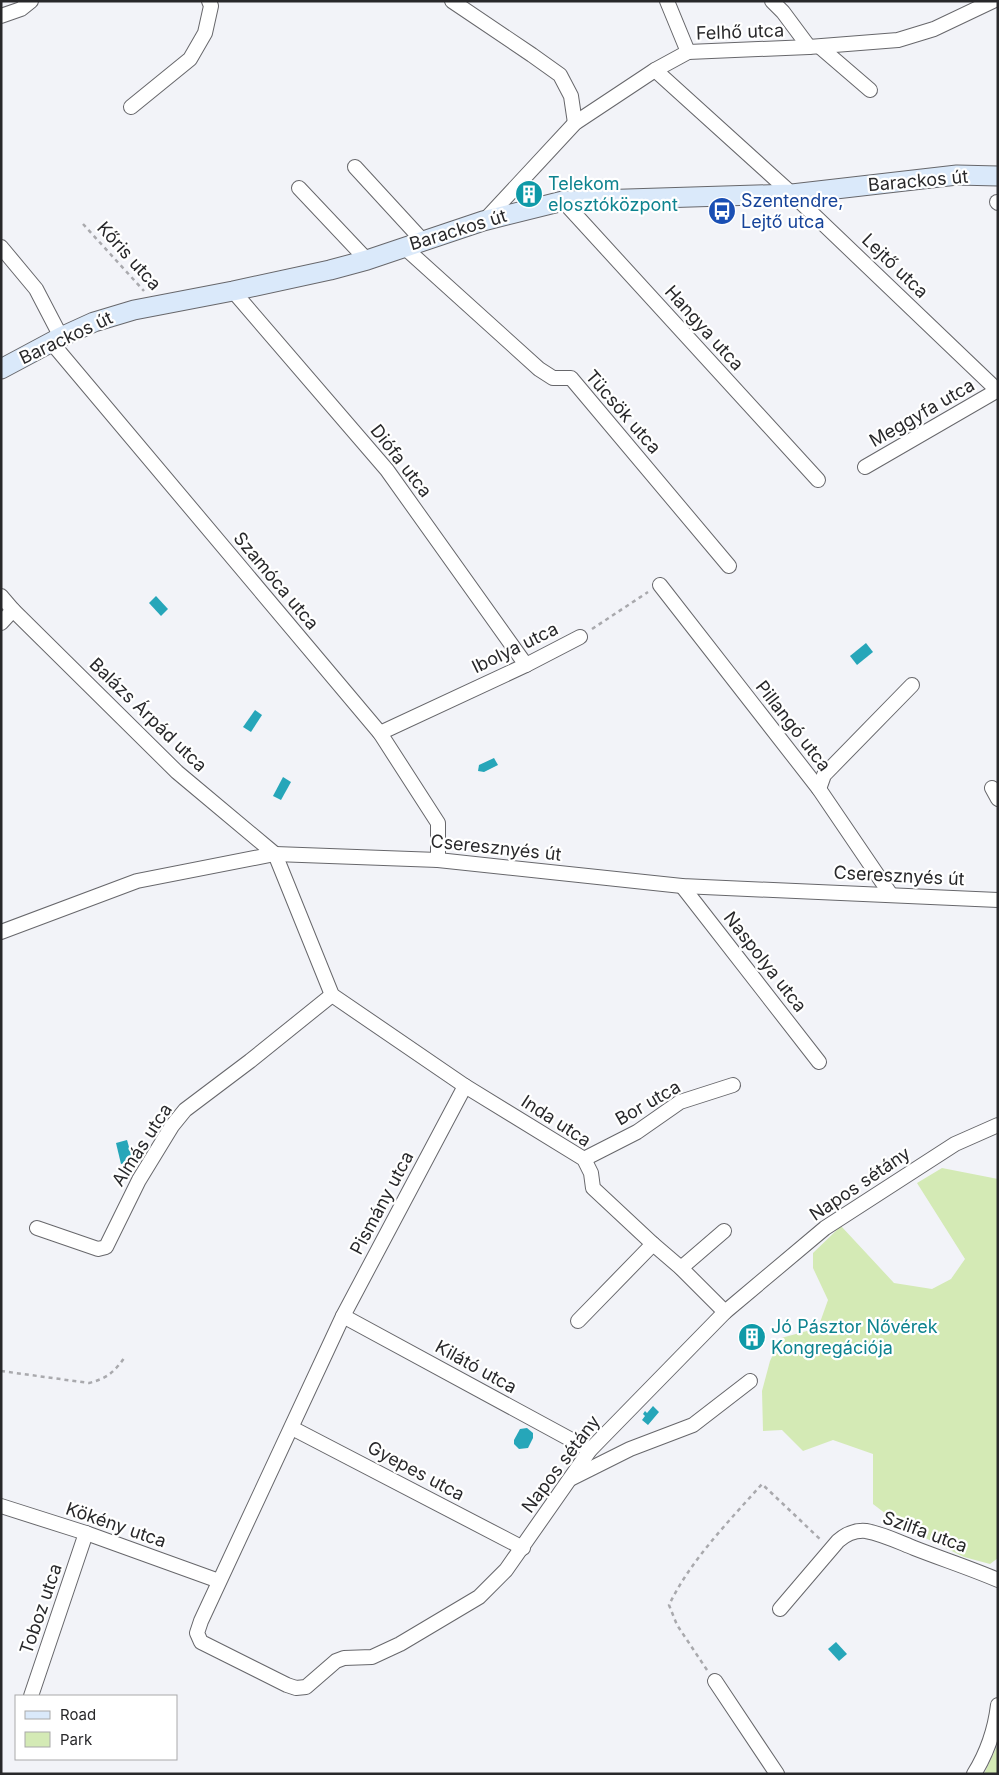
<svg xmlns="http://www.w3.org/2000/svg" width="999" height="1775" font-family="Inter,sans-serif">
	<rect width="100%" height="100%" fill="#f2f3f8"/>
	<!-- green -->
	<g fill="#d4eab5">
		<polygon points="942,1168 998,1179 998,1558 990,1564 964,1557 903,1527 873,1504 873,1454 833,1440 803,1451 782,1430 763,1431 762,1391 770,1361 781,1338 818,1328 828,1300 813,1268 813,1253 841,1226 894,1283 932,1289 951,1279 965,1259 917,1183"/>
		<polygon points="998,1744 998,1774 984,1774"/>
	</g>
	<!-- water -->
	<g fill="#26a6b9">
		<polygon points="156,596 168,609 161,616 149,603"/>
		<polygon points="866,643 873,652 857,665 850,656"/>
		<polygon points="255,710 262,715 251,732 243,727"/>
		<polygon points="494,758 498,765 484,772 478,771 479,765"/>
		<polygon points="283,777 291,782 281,800 273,796"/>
		<polygon points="127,1140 133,1161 121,1164 116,1143"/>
		<polygon points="653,1406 659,1412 648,1425 642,1420 645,1416 643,1414 645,1411 647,1413"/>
		<polygon points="527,1428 533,1433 533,1438 528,1448 519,1449 514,1444 514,1440 520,1429"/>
		<polygon points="836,1642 847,1654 839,1661 828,1649"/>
	</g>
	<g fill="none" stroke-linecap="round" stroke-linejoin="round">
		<!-- street casing -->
		<g stroke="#67676b" stroke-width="16">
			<g id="street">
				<polyline points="452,1 532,55 560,75 571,96 575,123"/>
				<polyline points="667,1 688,52"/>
				<polyline points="772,1 783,12 809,47"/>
				<polyline points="1,16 21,9 31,1"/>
				<polyline points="820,47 870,90"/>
				<polyline points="655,70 792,194 997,390"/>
				<polyline points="131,107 190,59 205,33 211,6 209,1"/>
				<polyline points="355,167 423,241"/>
				<polyline points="299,188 367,260"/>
				<polyline points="563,201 818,480"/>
				<polyline points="997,202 998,203"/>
				<polyline points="484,221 575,123 655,70 688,52 809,47 898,40 934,29 993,1"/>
				<polyline points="1,247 36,289 61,337"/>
				<polyline points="404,247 539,369 553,378 571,378 729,566"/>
				<polyline points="233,291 387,470 526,665"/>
				<polyline points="51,342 380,733 438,823 438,860"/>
				<polyline points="865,467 998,390"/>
				<polyline points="660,585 819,789 891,895"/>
				<polyline points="1,596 13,610 177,772 275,854 332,995 465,1086 343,1316 201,1621 197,1633 201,1642 287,1685 296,1688 306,1687 336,1661 344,1658 372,1657 400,1644 479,1597 506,1570 590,1450 725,1312 825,1228 955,1144 998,1125"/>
				<polyline points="1,623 13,610"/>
				<polyline points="380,733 526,665 580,637"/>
				<polyline points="992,788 998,799"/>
				<polyline points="819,789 824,775 912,685"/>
				<polyline points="682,886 819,1062"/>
				<polyline points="1,932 137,881 275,854 438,860 682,886 998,900"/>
				<polyline points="465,1086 584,1159 591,1173 593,1188 653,1244 681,1268 725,1312"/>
				<polyline points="584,1159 637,1132 680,1102 733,1085"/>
				<polyline points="37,1228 98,1249 106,1247 139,1180 172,1126 185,1110 250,1061 332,995"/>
				<polyline points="681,1268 724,1231"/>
				<polyline points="343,1316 590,1450"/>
				<polyline points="578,1321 653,1244"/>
				<polyline points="292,1428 523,1548"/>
				<polyline points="572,1478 630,1449 693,1425 750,1381"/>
				<polyline points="1,1506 86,1533 219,1581"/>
				<path d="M780,1609L838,1541C846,1534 855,1530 866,1531C883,1534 899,1542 914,1548C942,1559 970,1568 998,1580"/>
				<polyline points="715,1681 777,1774"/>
				<polyline points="31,1696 86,1533"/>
				<path d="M974,1774C987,1753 995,1730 998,1705"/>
			</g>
		</g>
		<!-- secondary casing -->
		<g stroke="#67676b" stroke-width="21">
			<polyline id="secondary" points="1,369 61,337 94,322 134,310 233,291 330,270 367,260 483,221 563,201 792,194 957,175 998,176"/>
		</g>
		<!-- path -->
		<g stroke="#a9a9ad" stroke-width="2.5" stroke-dasharray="4 4" stroke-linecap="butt">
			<polyline points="83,224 144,291"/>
			<polyline points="592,629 648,592"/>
			<path d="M1,1371L89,1383C108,1378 114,1372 125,1357"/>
			<path d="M707,1670L677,1625L669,1605C690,1561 729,1521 762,1484L821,1540"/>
		</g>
		<!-- street -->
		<use href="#street" stroke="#fff" stroke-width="14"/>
		<!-- secondary -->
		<use href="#secondary" stroke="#dae9fa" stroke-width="19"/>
	</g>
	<!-- icons -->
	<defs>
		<g id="building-disc" transform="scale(1.4375)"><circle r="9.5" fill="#0f9aa8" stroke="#fff"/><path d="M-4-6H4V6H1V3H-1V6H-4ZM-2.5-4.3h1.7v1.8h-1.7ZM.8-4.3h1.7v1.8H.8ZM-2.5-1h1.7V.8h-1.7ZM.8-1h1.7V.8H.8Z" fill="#fff"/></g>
		<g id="bus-disc" transform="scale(1.4375)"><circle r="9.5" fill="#1a4fb4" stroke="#fff"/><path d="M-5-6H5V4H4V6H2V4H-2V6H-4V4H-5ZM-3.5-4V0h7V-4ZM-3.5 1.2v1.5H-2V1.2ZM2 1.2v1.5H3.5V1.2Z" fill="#fff"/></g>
	</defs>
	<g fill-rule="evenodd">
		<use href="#building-disc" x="529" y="194"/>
		<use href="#bus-disc" x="722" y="211"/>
		<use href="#building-disc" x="752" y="1337"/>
	</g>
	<g text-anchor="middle" stroke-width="4.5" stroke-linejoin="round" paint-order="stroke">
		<!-- street labels -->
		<g font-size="18" fill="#28282a" stroke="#fff">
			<text transform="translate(740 32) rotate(-2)" y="6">Felhő utca</text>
			<text transform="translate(918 181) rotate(-5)" y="6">Barackos út</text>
			<text transform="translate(458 230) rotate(-17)" y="6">Barackos út</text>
			<text transform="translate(129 256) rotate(48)" y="6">Kőris utca</text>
			<text transform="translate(895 266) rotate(44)" y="6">Lejtő utca</text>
			<text transform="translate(704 328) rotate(48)" y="6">Hangya utca</text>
			<text transform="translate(66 338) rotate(-25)" y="6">Barackos út</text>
			<text transform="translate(623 412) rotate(49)" y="6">Tücsök utca</text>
			<text transform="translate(922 413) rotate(-30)" y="6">Meggyfa utca</text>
			<text transform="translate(401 461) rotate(52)" y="6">Diófa utca</text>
			<text transform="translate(276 581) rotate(50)" y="6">Szamóca utca</text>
			<text transform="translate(515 648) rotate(-26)" y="6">Ibolya utca</text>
			<text transform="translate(148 715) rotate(44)" y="6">Balázs Árpád utca</text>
			<text transform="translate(793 726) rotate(52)" y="6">Pillangó utca</text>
			<text transform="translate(496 848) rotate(6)" y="6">Cseresznyés út</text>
			<text transform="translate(899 876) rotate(3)" y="6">Cseresznyés út</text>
			<text transform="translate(765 962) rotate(52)" y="6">Naspolya utca</text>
			<text transform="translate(648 1103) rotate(-30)" y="6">Bor utca</text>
			<text transform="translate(556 1121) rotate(33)" y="6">Inda utca</text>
			<text transform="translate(142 1145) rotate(-57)" y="6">Almás utca</text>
			<text transform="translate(860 1184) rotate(-34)" y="6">Napos sétány</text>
			<text transform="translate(382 1203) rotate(-62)" y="6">Pismány utca</text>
			<text transform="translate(476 1367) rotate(29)" y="6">Kilátó utca</text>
			<text transform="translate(561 1464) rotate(-53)" y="6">Napos sétány</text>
			<text transform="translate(416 1471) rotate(28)" y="6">Gyepes utca</text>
			<text transform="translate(116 1525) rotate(19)" y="6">Kökény utca</text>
			<text transform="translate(925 1532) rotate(20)" y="6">Szilfa utca</text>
			<text transform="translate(41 1609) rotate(-71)" y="6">Toboz utca</text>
		</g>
		<!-- culture labels -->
		<g font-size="18" fill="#0d838f" stroke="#fff" text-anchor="start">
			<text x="548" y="190">Telekom<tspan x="548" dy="21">elosztóközpont</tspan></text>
			<text x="771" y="1333">Jó Pásztor Nővérek<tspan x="771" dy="21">Kongregációja</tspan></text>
		</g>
		<!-- transit labels -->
		<g font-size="18" fill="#164399" stroke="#fff" text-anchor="start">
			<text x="741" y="207">Szentendre,<tspan x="741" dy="21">Lejtő utca</tspan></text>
		</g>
	</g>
	<!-- border -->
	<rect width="999" height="1775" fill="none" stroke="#28282a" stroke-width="5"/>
	<!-- legend -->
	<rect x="15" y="1695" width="162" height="65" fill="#ffffff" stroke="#a9a9aa"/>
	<rect x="25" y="1711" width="25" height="8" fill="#dae9fa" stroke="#a9a9aa"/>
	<text x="60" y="1720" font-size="15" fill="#28282a">Road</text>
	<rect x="25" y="1732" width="25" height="15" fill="#d4eab5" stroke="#a9a9aa"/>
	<text x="60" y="1745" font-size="15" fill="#28282a">Park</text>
</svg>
